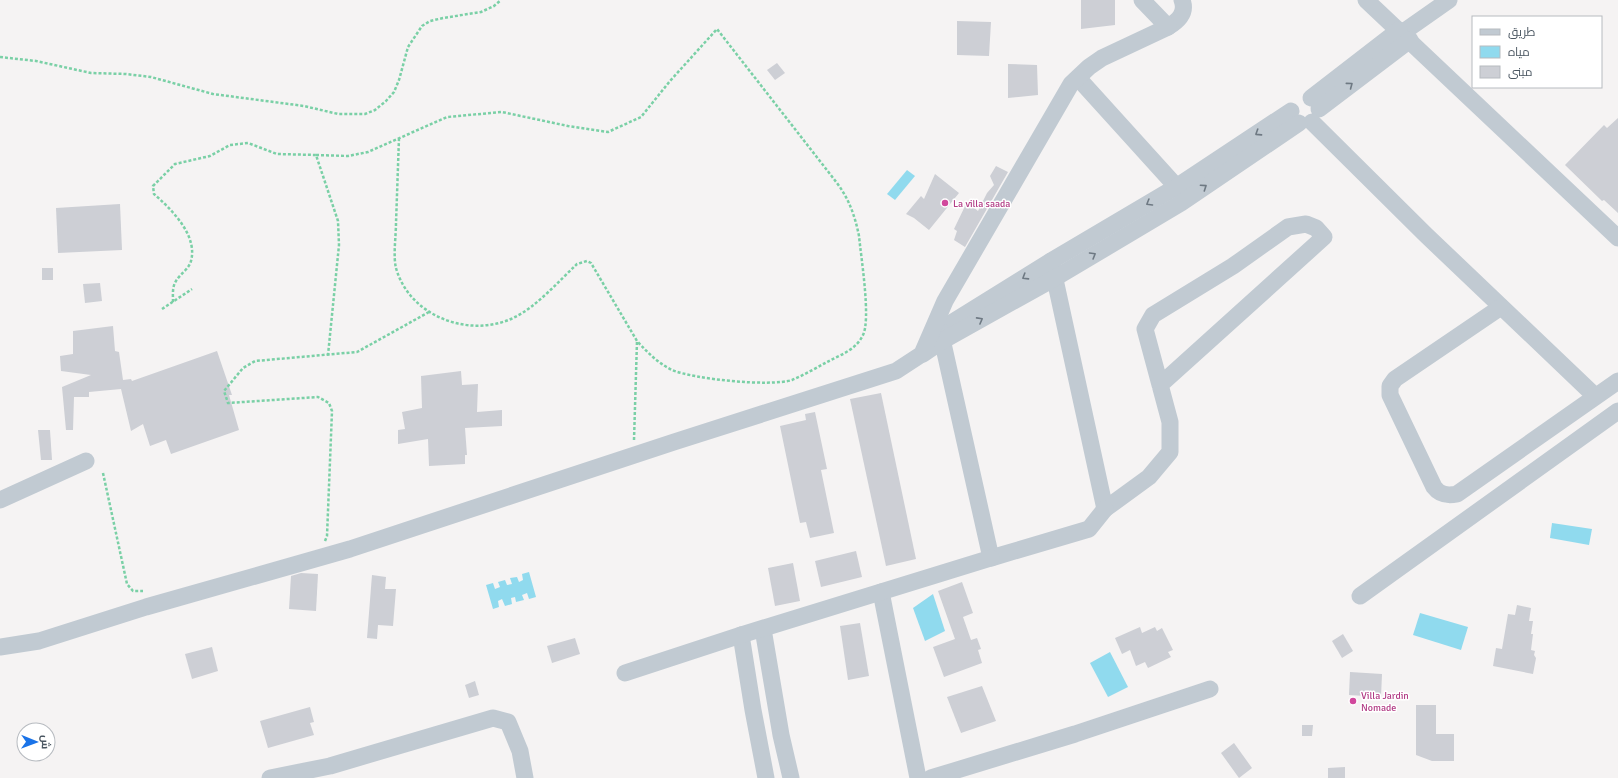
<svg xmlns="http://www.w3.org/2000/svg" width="1618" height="778" font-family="Signika,Cairo,sans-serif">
	<rect width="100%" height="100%" fill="#f5f3f3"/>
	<!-- water -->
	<g fill="#90daee">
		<polygon points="907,170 915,176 895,200 887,194"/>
		<polygon points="1552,523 1592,529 1589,545 1550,538"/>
		<polygon points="529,572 536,597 529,599 527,593 522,595 524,600 516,602 515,597 511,598 512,604 505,606 502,599 498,601 499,607 493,609 486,585 493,583 495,589 500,587 498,582 505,580 507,585 512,584 510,578 517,577 519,582 523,580 522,574"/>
		<polygon points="933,594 945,631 925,641 913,608"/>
		<polygon points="1420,613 1468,627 1461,650 1413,635"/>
		<polygon points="1110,652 1128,687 1108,697 1090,663"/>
	</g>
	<!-- building -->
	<g fill="#cdcfd5">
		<polygon points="1081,0 1115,0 1115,25 1081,29"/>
		<polygon points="957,21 991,22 989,56 957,55"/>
		<polygon points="777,63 785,73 775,80 767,70"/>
		<polygon points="1008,64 1037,65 1038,95 1008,98"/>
		<polygon points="1618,118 1618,213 1604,200 1602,201 1565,165 1604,125 1607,128"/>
		<polygon points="996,166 1008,172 965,247 954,240 957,231 954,229 967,202 978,211 987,193 994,185 990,176"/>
		<polygon points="935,174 959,193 929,230 914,218 906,214 921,196 924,199"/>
		<polygon points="120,204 122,250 58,253 56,208"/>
		<rect x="42" y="268" width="11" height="12"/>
		<polygon points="100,283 102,301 85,303 83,284"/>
		<polygon points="113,326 115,351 119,352 123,380 131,379 132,381 217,351 232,395 229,395 239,430 171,454 166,440 150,446 143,424 131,431 121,389 89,392 89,397 74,397 73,430 66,430 62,387 91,375 61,371 60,356 73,354 73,331"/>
		<polygon points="461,371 462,385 478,384 477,412 502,410 502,426 465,428 467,455 465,455 465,464 429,466 428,439 398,444 398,430 405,429 402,412 422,408 421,376"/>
		<polygon points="881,393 916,559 886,566 850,399"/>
		<polygon points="815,412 827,469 821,470 834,533 810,538 806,522 800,523 780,426 806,420 805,414"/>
		<polygon points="38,430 50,430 52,460 41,460"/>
		<polygon points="856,551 862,577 821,587 815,561"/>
		<polygon points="793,563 800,601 775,606 768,568"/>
		<polygon points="301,573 318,574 316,611 289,609 291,576"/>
		<polygon points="372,575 386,577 385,589 396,589 393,626 378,625 377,639 367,638"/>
		<polygon points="962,582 973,613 963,617 971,640 977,638 981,649 978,650 982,663 944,677 933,647 955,639 938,591"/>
		<polygon points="1517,605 1531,608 1529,621 1533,621 1531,634 1533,634 1531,650 1535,651 1534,655 1536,658 1533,674 1493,666 1496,648 1502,649 1508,614 1515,615"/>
		<polygon points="860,623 869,676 848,680 840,626"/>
		<polygon points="1140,627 1142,633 1155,627 1157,631 1162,628 1173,650 1168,652 1171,657 1148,668 1145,662 1136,666 1130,650 1122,654 1115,638"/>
		<polygon points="1343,634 1353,651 1342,658 1332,641"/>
		<polygon points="575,638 580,654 552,663 547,646"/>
		<polygon points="212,647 218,671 192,679 185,654"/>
		<polygon points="1350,672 1382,674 1381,697 1349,695"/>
		<polygon points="475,681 479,695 469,698 465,685"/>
		<polygon points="982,686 996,721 961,733 947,697"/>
		<polygon points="1416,705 1436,705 1436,734 1454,734 1454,761 1432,761 1416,755"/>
		<polygon points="310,707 314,722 310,723 314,735 268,748 260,721"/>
		<polygon points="1302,725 1313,725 1312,736 1302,736"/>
		<polygon points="1234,743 1252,768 1239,778 1221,753"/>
		<polygon points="1345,767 1345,778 1328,778 1328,768"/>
	</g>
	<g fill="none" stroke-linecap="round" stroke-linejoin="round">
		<!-- path -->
		<g stroke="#7ad0a6" stroke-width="2.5" stroke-dasharray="3 2" stroke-linecap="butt">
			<polyline points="0,57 36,61 91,73 126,74 151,77 213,94 304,106 338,114 365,114 375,110 386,101 394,92 399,80 408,47 422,26 430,21 443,18 481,12 494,6 501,0"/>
			<path d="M316,155L348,156L368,152L447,117L502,112L568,126L608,132L641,117L670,81L717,29L837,183C849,199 855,216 859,236C861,257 871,319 863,335C856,350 840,355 827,362C816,368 804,375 792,380C770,387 693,379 672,370C658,363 648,353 637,341L591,263L587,261L577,264C559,281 536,307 515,317C472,339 410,318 396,268C393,256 396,236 396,223C397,195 398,166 399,138"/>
			<path d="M173,302C173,295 172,287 176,281C180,274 189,269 191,261C198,235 171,209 154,194L153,186L175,164L210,156L230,145L248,143L277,154L316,155L338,221L339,245L328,355"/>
			<polyline points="162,309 192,289"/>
			<polyline points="634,440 637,341"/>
			<polyline points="103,473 127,584 133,591 143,591"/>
			<polyline points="325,541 327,536 332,411 329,403 318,397 228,403 224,391 243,368 255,361 357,352 429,312"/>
		</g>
		<!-- minor -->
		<g stroke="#c1cad2" stroke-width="17">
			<polyline points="1366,0 1618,238"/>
			<path d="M1168,27C1178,21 1187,13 1182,0"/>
			<polyline points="1402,33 1449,0"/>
			<polyline points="1078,78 1184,195"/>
			<polyline points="1311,98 1399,30"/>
			<polyline points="1319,109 1410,40"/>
			<polyline points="1312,122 1426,235 1595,396"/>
			<polyline points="1051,261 1105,509 1149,477 1170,452 1170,422 1145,329 1153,315 1233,266 1288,227 1306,224 1316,228 1324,237 1160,385"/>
			<path d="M1501,307L1395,379L1390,386V395L1434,487C1440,495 1447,496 1457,494L1618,381"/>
			<polyline points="940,330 1051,261 1176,187 1291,111"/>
			<polyline points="940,330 991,558 1089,529 1105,509"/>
			<polyline points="923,354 942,341 1055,278 1181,203 1299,123"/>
			<polyline points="0,500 86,461"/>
			<polyline points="881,592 918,778"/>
			<polyline points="1360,596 1618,411"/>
			<polyline points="763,629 781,735 791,778"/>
			<polyline points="741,635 753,710 766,778"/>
			<polyline points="0,647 39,641 146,607 350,549 674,442 896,371 922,354 945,301 1071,84 1089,67 1102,58 1168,27 1142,0"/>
			<polyline points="625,673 741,635 991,558"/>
			<polyline points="270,778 330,766 493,718 508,722 520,751 525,778"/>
			<polyline points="931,778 1075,734 1210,689"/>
		</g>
	</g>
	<!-- one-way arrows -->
	<defs><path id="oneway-chevron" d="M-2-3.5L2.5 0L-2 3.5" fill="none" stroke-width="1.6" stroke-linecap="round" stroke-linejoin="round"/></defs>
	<g stroke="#6e7983">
		<use href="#oneway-chevron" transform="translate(1350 85) rotate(-37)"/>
		<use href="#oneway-chevron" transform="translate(1258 133) rotate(147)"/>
		<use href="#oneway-chevron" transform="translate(1204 187) rotate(-34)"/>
		<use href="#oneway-chevron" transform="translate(1149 203) rotate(149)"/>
		<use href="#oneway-chevron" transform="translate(1093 255) rotate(-31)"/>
		<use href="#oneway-chevron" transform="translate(1025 277) rotate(148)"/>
		<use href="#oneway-chevron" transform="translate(980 320) rotate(-29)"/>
	</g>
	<!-- markers -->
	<g fill="#d1479c" stroke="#fff" stroke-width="1.5">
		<circle cx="945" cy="203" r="4"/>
		<circle cx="1353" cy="701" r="4"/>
	</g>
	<g text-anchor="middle" stroke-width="3" stroke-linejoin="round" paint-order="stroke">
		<!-- hotel labels -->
		<g font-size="10" fill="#b23c85" stroke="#fff" text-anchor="start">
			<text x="953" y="207">La villa saada</text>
			<text x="1361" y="699">Villa Jardin<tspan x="1361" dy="12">Nomade</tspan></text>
		</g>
	</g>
	<!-- legend -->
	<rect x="1472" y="16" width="130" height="72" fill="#ffffff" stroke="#b7bbc0"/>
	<rect x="1480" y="29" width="20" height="6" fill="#c1cad2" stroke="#b7bbc0"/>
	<text x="1508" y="36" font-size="12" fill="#4a5661">طريق</text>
	<rect x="1480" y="46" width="20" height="12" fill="#90daee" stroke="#b7bbc0"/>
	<text x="1508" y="56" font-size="12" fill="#4a5661">مياه</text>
	<rect x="1480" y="66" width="20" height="12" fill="#cdcfd5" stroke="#b7bbc0"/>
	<text x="1508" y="76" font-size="12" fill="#4a5661">مبنى</text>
	<!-- north arrow -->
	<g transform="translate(36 742) rotate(91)"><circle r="19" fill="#ffffff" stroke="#b7bbc0"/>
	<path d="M0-3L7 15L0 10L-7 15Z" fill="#1a73e8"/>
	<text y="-6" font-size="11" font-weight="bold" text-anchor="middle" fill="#4a5661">ش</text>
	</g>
</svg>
